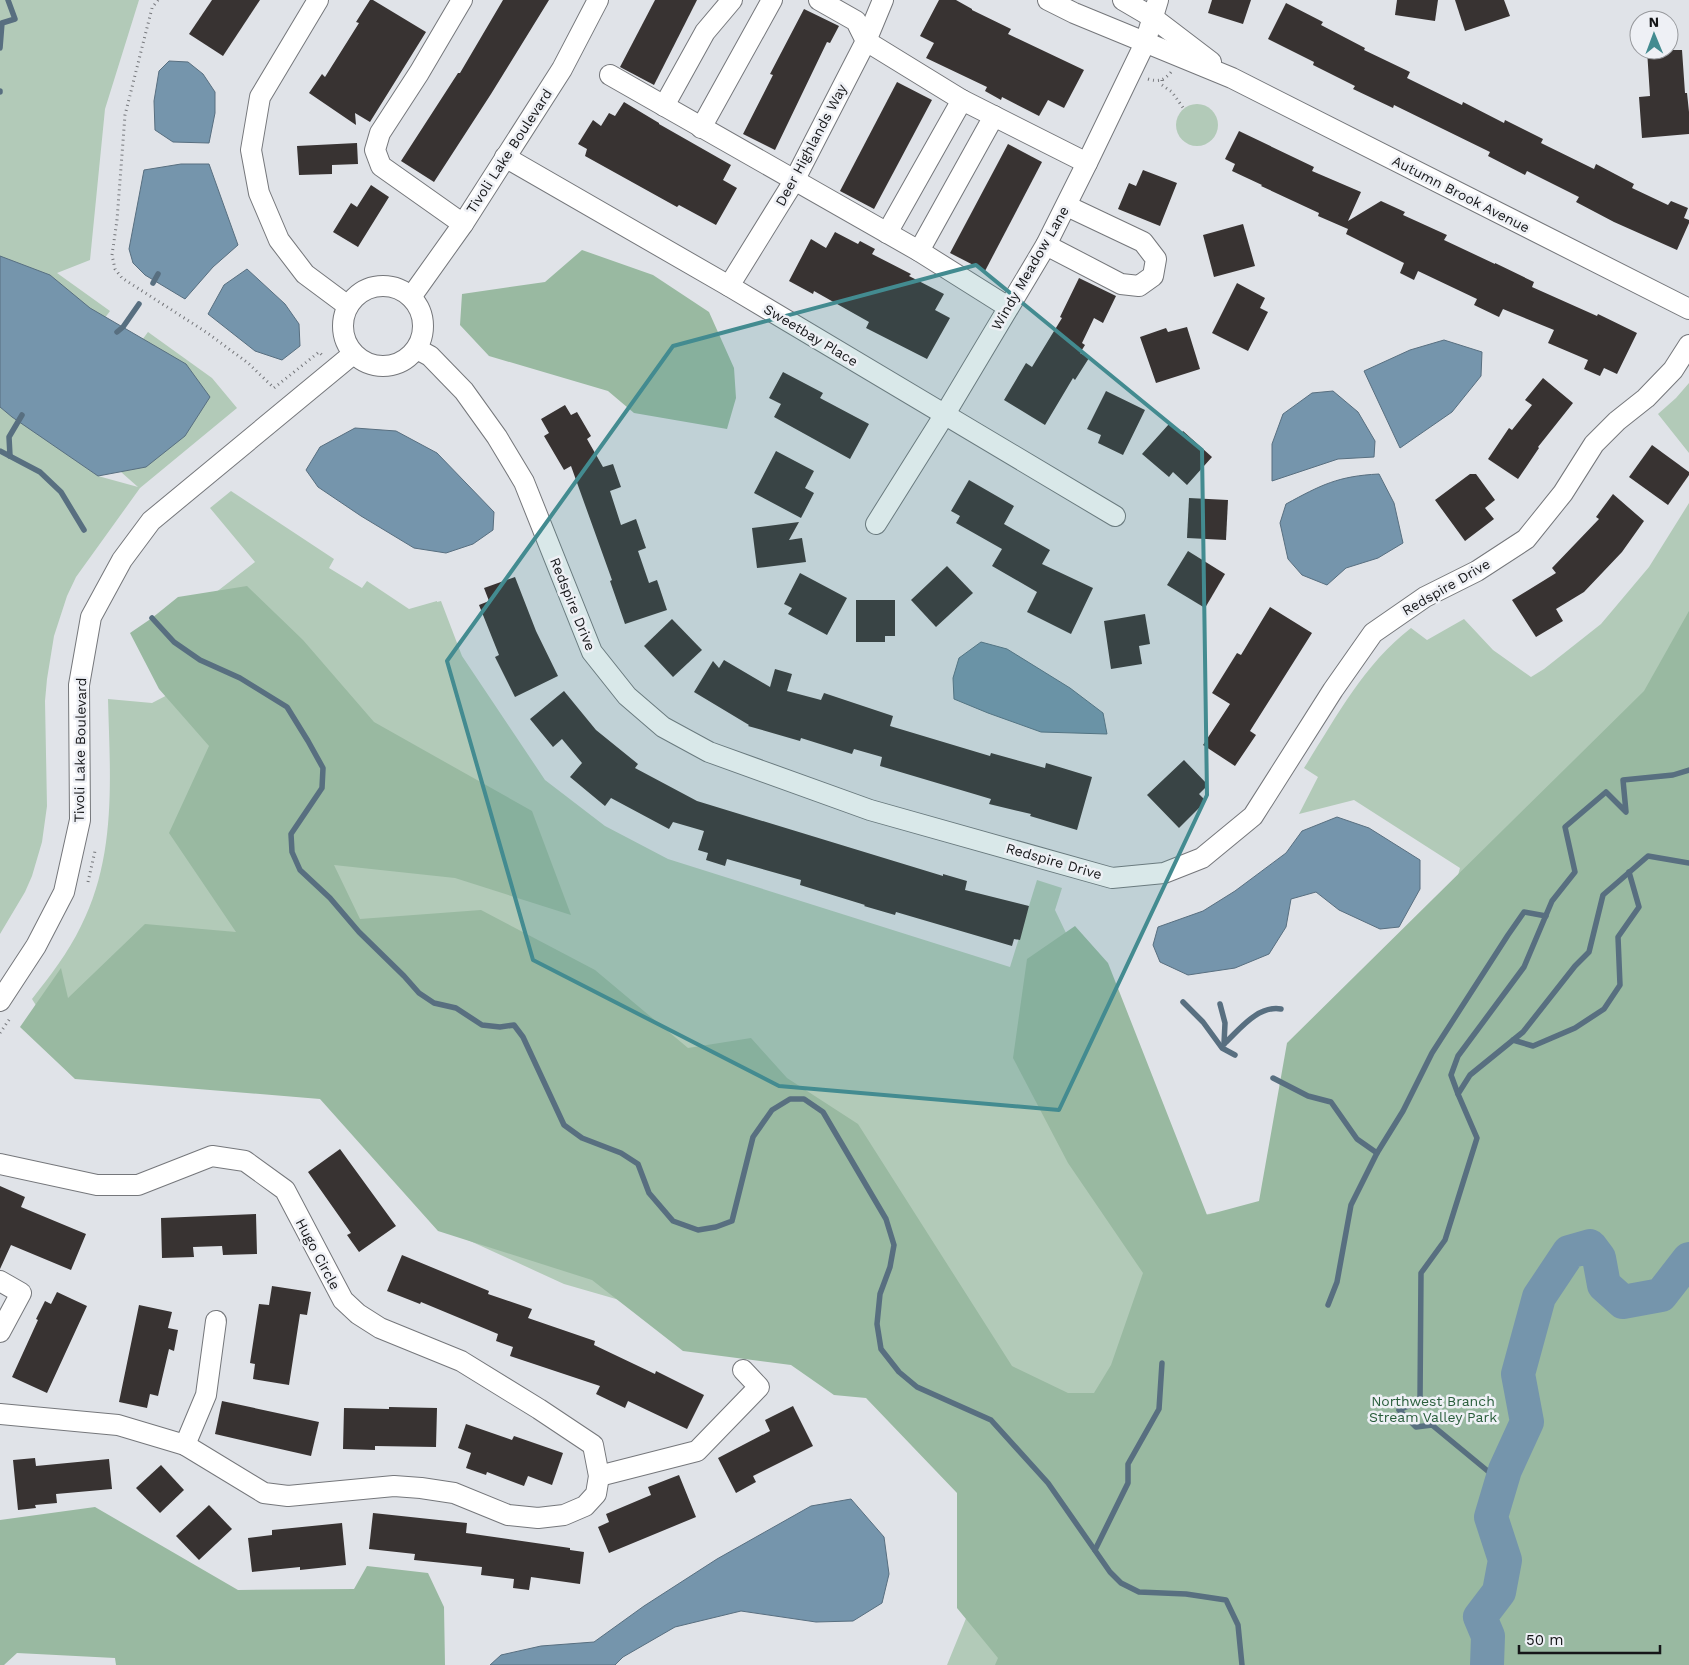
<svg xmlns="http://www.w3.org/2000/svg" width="1689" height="1665" font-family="'Work Sans',sans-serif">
	<rect width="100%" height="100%" fill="#e0e3e8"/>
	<!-- green -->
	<g fill="#b2cab8" fill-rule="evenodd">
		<path d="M0,0H139L105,109L90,260L57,273L110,311L90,338L125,363L148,332L212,378L237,408L140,488L76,577L67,596L54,636L47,679L45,701L47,806L42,842L32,876L25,892L0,934ZM95,449L138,487L98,476L82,465Z"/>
		<circle cx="1197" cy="125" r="21"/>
		<polygon points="1689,383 1689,453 1658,414 1676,398"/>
		<path d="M231,491L334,559L329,568L362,588L367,581L409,609L437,601V602L441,601L462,656L545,780L605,826L668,859L1010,967L1037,880L1062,888L1055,910L1201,1215L1278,1204L1439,946L1460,868L1354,800L1299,814L1318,777L1304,768C1336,718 1363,665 1411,628L1427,640L1464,619L1493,650L1531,677L1544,669L1601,624L1649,567L1689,503V1665H947L978,1589L965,1471L834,1362L564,1284L457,1235L353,1069L78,1073L32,999C50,976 68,953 81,926C117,855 110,776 108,699L152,703L177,690L215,593L255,562L210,508Z"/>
	</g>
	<!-- forest -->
	<g fill="#99b9a1">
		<polygon points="582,250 653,275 709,312 734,368 736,398 727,429 634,413 608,391 489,356 460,325 462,294 545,282"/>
		<polygon points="247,586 303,640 374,722 532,811 571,915 455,878 334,865 360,919 481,910 595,970 688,1048 751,1038 787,1078 858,1124 1012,1366 1068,1393 1094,1393 1111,1365 1143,1273 1068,1163 1013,1058 1027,959 1075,926 1108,963 1207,1215 1259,1201 1287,1043 1644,691 1689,611 1689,1665 995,1665 998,1658 957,1608 957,1493 866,1398 834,1395 791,1365 683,1351 592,1280 438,1231 320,1099 75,1079 20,1027 61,968 68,998 145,924 236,932 169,833 209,746 159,689 130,633 152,618 178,597"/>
		<polygon points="95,1507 238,1590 354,1589 367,1566 428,1573 444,1607 445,1665 116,1665 115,1658 17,1653 4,1665 0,1665 0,1520"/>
	</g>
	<!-- water -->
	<g fill="#7595ac" stroke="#586f80">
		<polygon points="169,61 188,62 203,74 215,92 215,113 209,143 173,142 155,130 154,101 159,71"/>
		<polygon points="181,164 209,164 238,245 213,267 185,299 145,275 133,263 129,249 144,170"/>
		<polygon points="0,256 50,275 90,308 186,364 210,397 185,436 146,467 98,476 12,417 0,407"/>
		<polygon points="247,269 285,304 299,324 300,346 282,360 255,351 208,314 224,285"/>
		<polygon points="1444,340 1482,352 1481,376 1452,412 1400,448 1364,371 1410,350"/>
		<polygon points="1333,391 1358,412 1375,441 1374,457 1338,459 1272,481 1272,444 1283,414 1312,393"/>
		<polygon points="355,428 396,431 437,453 494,512 493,530 473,544 446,553 414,548 361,516 318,487 306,470 320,447"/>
		<path d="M1379,474L1394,503L1403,543L1378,558L1346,568L1327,585L1302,575L1288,559L1280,523L1286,504C1321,485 1338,476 1379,474Z"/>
		<polygon points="981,642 1007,649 1070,688 1103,713 1107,734 1041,732 988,713 954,699 953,678 959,658"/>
		<polygon points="1337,817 1369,828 1420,860 1420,889 1399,927 1380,929 1339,910 1316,892 1291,899 1286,927 1269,954 1235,968 1188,975 1160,962 1153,945 1158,927 1203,911 1235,891 1286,853 1302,831"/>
		<polygon points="851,1499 884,1537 889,1574 882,1603 853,1621 816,1622 741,1611 675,1627 623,1657 615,1665 490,1665 501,1655 541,1646 594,1642 644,1606 717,1559 811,1506"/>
	</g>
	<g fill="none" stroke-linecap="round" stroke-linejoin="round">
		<!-- stream -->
		<g stroke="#586f80" stroke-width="5.5">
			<polyline points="0,48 2,23 15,19 8,0"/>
			<polyline points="0,91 0,92"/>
			<polyline points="153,283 158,274"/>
			<polyline points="117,332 123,327 139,304"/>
			<polyline points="0,451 40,472 61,492 84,530"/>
			<polyline points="10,456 9,437 22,415"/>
			<polyline points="152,618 174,642 200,660 240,678 287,707 308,741 323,768 322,788 291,834 292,852 300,870 330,898 359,932 404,976 419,993 434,1003 456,1008 482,1025 500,1027 514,1025 523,1037 564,1125 582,1138 621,1153 638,1164 649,1193 673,1221 698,1230 716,1227 732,1221 753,1137 772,1110 790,1099 804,1099 823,1112 886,1219 894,1245 890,1267 880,1294 877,1324 881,1349 899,1372 917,1387 991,1420 1048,1483 1110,1572 1121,1583 1139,1592 1186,1594 1226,1600 1238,1625 1242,1665"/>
			<polyline points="1183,1002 1203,1022 1222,1048 1235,1055"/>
			<polyline points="1220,1004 1225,1023 1224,1044"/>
			<polyline points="1513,1040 1533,1046 1575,1028 1604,1009 1620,985 1618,937 1639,907 1629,872"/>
			<path d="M1225,1043C1240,1029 1258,1005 1281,1009"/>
			<polyline points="1273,1078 1308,1096 1331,1102 1357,1139 1377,1153"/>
			<polyline points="1458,1094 1451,1075 1458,1056 1524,967 1552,901 1575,872 1565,827 1606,792 1626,812 1623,780 1673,775 1689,770"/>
			<polyline points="1328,1305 1337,1282 1351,1205 1377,1153 1403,1111 1432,1053 1508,935 1524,912 1546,916"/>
			<polyline points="1501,1482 1432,1425 1416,1427 1399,1410 1420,1401 1421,1273 1445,1240 1477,1138 1458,1094 1470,1075 1523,1032 1575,966 1589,952 1603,895 1648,856 1689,863"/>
			<polyline points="1095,1550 1128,1483 1128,1464 1159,1409 1162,1363"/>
		</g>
		<!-- river -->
		<polyline stroke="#7595ac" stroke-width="34" points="1487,1665 1488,1636 1480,1617 1499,1592 1505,1560 1491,1517 1505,1470 1527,1422 1518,1374 1539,1297 1569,1252 1590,1246 1599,1258 1604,1285 1623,1302 1661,1295 1689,1259"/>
	</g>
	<!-- building -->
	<g fill="#383332">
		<polygon points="212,0 260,0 223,56 189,34"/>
		<polygon points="370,0 373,0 426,32 370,122 355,113 356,125 309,93 322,74 325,77 359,23 356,22"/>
		<polygon points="503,0 549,0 491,94 434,182 401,161 458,73 460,73"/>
		<polygon points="655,0 697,0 654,85 620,67"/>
		<polygon points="939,0 956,0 972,9 972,10 1011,29 1008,34 1084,70 1064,108 1048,100 1039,116 1002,97 1001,100 985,91 987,87 926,58 934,43 920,36"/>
		<polygon points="1212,0 1251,0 1243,24 1208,13"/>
		<polygon points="1397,0 1438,0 1435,21 1395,15"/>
		<polygon points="1455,0 1504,0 1510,16 1465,31"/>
		<polygon points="1286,3 1323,22 1321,25 1365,48 1364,50 1410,72 1407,78 1462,105 1463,102 1504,123 1505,120 1543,139 1541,143 1594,169 1596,164 1634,184 1632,188 1668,205 1671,201 1688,208 1684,218 1689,220 1689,223 1677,250 1614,222 1576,202 1579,197 1527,171 1525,175 1488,156 1490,152 1394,105 1393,108 1353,89 1355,86 1313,65 1314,62 1268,39"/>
		<polygon points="804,9 839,26 830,43 827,42 775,150 743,134 773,75 770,74"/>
		<polygon points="1647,50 1682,50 1685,93 1687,93 1689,112 1689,134 1642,138 1639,97 1650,96"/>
		<polygon points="897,82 932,100 874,209 840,191"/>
		<polygon points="624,102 659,123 659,124 731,165 723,180 737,188 716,225 679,205 677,207 585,156 587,149 578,144 593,120 601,126 609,113 615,116"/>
		<polygon points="1239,131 1314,167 1312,171 1361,192 1348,221 1381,201 1405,212 1403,215 1447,235 1444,240 1495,264 1495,263 1534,282 1532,287 1597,316 1598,314 1637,333 1617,374 1604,368 1600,376 1584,369 1588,360 1548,343 1554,330 1503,309 1499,317 1474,305 1477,299 1418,271 1414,280 1400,273 1404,263 1346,234 1348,229 1318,216 1319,213 1261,186 1262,185 1232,171 1235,164 1225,159"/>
		<polygon points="357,143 358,164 332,165 332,174 299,175 297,146"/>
		<polygon points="1008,144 1042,162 985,271 950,253"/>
		<polygon points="1143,170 1177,183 1160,226 1118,209 1129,183 1136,186"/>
		<polygon points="371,185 389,197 358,247 333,232 351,203 357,207"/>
		<polygon points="1243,224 1255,266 1214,277 1203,235"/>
		<polygon points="835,232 858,244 860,241 875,249 872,254 911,274 909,276 944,294 935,310 950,318 927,359 866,328 869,322 814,291 813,294 789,281 811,239 826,248"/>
		<polygon points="1079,278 1116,296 1103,323 1094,318 1082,343 1085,345 1080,353 1089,358 1075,380 1073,378 1045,425 1004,400 1026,363 1032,367 1062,318 1060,317"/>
		<polygon points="1237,283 1265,298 1260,308 1268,312 1248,351 1212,333"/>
		<polygon points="1187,327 1200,369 1156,383 1140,337 1166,328 1168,332"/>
		<polygon points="783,372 823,393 820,398 869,424 850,459 774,417 781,404 769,398"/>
		<polygon points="1543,378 1573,403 1538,447 1539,448 1518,479 1488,459 1509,428 1512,430 1532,405 1525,400"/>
		<polygon points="1106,391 1145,410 1123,455 1098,443 1101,435 1087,429"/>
		<polygon points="565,405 571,415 577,412 591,436 587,439 603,467 613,464 621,487 610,491 621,525 636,519 646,548 638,551 649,583 657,580 667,610 625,624 610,581 612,580 571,466 564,470 544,436 549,433 541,419"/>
		<polygon points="1169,424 1181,434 1183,431 1212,457 1187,485 1173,472 1169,477 1142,454"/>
		<polygon points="1652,445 1689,472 1689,475 1668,505 1629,477"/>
		<polygon points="776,451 814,471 805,488 814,493 801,518 754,493"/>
		<polygon points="1470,474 1476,474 1495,500 1485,508 1494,519 1465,541 1435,500"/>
		<polygon points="969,480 1014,506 1004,524 1050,550 1042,564 1093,588 1071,634 1027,612 1037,592 992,566 1002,549 956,523 960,516 951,511"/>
		<polygon points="1613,494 1644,521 1622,552 1584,592 1556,609 1563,621 1536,637 1512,600 1556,573 1552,568 1599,519 1596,517"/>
		<polygon points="1189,498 1228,500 1226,540 1187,538"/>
		<polygon points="799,522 789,540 802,538 806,562 757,568 752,528"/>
		<polygon points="1188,551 1225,574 1205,608 1167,585"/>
		<polygon points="947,566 973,593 936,627 911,600"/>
		<polygon points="800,573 847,598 827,635 788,614 792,608 784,604"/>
		<polygon points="515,577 536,631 558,676 515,697 495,657 499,655 479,605 489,601 484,588"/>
		<polygon points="856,600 895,600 895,636 885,636 885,642 856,642"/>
		<polygon points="1270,607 1312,633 1250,731 1256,735 1235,766 1203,745 1230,704 1212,693 1237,653 1241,655"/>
		<polygon points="1145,614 1150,644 1139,646 1142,664 1111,669 1104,621"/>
		<polygon points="672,619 702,650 673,677 644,646"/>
		<polygon points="724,660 770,687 775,669 792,674 787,691 821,700 824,693 893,716 890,726 990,756 991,753 1045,768 1046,763 1092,777 1077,830 1030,816 1031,814 989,804 991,799 880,766 882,757 854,749 852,754 801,738 800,741 748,726 749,725 694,692 713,661 719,668"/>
		<polygon points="564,691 596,730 638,764 635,768 697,801 943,876 943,874 967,881 965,890 1029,906 1020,940 1014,939 1012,946 896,912 895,915 864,906 865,905 800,885 801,880 727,859 725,866 706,860 708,853 698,850 704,831 673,822 669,829 611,798 605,806 570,777 582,763 562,739 553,747 530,719"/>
		<polygon points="1184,760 1208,785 1199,794 1206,801 1179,828 1147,795"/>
		<polygon points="340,1149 396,1226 359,1252 347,1235 351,1233 308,1172"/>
		<polygon points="0,1186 25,1197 21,1207 86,1234 71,1270 11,1245 0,1269"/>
		<polygon points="256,1214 257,1254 223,1255 222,1246 193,1247 194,1257 162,1258 161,1218"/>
		<polygon points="402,1255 489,1291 488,1294 532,1309 528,1318 595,1341 594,1345 655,1374 656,1371 704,1395 687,1429 628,1401 625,1408 596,1394 600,1386 510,1356 513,1347 496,1341 498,1334 421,1302 420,1304 387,1291"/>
		<polygon points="272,1286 311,1292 307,1315 300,1314 289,1385 253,1379 255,1364 250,1363 259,1304 269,1305"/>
		<polygon points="57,1292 87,1306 47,1393 12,1377 38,1320 36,1319 45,1301 51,1304"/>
		<polygon points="139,1305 172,1312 168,1328 178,1330 174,1351 169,1349 158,1396 150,1394 147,1408 119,1402"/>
		<polygon points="222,1401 319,1422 311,1456 215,1434"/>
		<polygon points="793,1406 813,1446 753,1476 756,1482 736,1493 718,1458 770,1431 765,1420"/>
		<polygon points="389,1407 437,1408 436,1447 375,1446 375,1450 343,1449 344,1408 389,1409"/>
		<polygon points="466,1424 512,1440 514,1436 563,1453 552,1485 528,1476 524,1486 487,1472 486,1475 466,1468 471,1453 458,1448"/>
		<polygon points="35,1458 36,1466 109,1459 112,1489 56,1494 57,1503 35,1505 36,1508 18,1510 13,1460"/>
		<polygon points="161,1465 184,1490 160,1513 136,1488"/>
		<polygon points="679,1475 696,1517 609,1553 598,1527 609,1522 606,1514 651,1495 648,1487"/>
		<polygon points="209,1505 232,1529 199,1560 176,1536"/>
		<polygon points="373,1513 467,1523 466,1533 570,1548 570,1550 584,1552 580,1584 531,1577 529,1590 513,1588 514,1579 481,1575 482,1567 414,1560 415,1554 369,1549"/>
		<polygon points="342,1523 346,1565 300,1570 300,1567 252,1572 248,1538 272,1535 272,1530"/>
	</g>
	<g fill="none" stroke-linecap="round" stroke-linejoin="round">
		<!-- minor casing -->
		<g stroke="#75777b" stroke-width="22">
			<g id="minor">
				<polyline points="318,0 260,97 251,150 259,193 279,240 305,274 348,306"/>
				<polyline points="462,0 419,73 380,133 375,150 381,166 463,224"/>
				<polyline points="819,0 856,21 866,41 962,100 1087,163"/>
				<polyline points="1048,0 1074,13 1232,78 1689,309"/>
				<polyline points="1123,0 1152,17 1211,62"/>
				<polyline points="610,75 919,251 1008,307"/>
				<polyline points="664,106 705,32 732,0"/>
				<polyline points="701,128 772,0"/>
				<polyline points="505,157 729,286 1115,516"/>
				<polyline points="887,233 962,100"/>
				<polyline points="1046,245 1121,284 1139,286 1153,276 1156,259 1143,242 1067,206"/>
				<polyline points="919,251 994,116"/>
				<circle cx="383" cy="326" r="40"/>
				<polyline points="729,286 794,181 866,41 883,0"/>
				<polyline points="411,297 463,224 562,69 598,0"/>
				<polyline points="417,349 430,356 464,391 497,437 524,482 592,652 627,696 663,727 709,752 870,810 1112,878 1164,873 1202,858 1253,816 1333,690 1373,633 1425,597 1477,571 1526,539 1563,493 1594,444 1617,421 1646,398 1673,370 1689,345"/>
				<polyline points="876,524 945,414 1046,245 1087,163 1145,43 1158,0"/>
				<polyline points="0,1001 36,946 64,892 80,820 79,685 91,617 122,560 151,521 353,354"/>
				<polyline points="0,1164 97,1185 138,1185 212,1156 245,1161 285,1190 343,1300 358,1314 380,1328 461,1361 539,1409 593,1445 599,1476 596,1494 585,1506 564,1515 538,1518 508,1515 454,1493 421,1488 394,1486 288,1496 264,1493 185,1445 118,1425 0,1414"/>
				<polyline points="0,1281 21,1293 0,1332"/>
				<polyline points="185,1445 206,1395 216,1321"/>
				<polyline points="599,1476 697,1451 759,1387 743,1370"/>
			</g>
		</g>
		<!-- path -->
		<g stroke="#75777b" stroke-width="3" stroke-dasharray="1 4" stroke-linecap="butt">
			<polyline points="158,0 152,8 125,115 117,220 112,255 115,269 122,278 206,332 248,363 274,388 319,352 322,355"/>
			<path d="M1148,79C1158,82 1164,81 1171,72"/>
			<polyline points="1162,80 1162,85 1172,92 1184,109"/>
			<polyline points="88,882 95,851"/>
			<polyline points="0,1033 11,1017"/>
		</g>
		<!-- minor -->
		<use href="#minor" stroke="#fff" stroke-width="20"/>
	</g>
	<!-- marked area -->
	<path fill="#438b90" fill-opacity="0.2" stroke="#438b90" stroke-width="4" stroke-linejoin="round" d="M976,265L1202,450L1207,795L1059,1110L779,1086L533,960L447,661L673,346Z"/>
	<g text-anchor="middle" stroke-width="5" stroke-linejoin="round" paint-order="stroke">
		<!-- street labels -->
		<g font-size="14" fill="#151618" stroke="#eef0f5">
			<text transform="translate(811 145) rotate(-62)" y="5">Deer Highlands Way</text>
			<text transform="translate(509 151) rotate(-57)" y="5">Tivoli Lake Boulevard</text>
			<text transform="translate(1461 194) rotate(27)" y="5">Autumn Brook Avenue</text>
			<text transform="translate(1030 268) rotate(-60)" y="5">Windy Meadow Lane</text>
			<text transform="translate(811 335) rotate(31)" y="5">Sweetbay Place</text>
			<text transform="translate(1446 587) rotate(-30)" y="5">Redspire Drive</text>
			<text transform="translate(573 604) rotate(68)" y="5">Redspire Drive</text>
			<text transform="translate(80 750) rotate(-89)" y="5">Tivoli Lake Boulevard</text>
			<text transform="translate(1054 861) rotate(16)" y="5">Redspire Drive</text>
			<text transform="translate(318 1254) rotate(62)" y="5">Hugo Circle</text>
		</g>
		<!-- park labels -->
		<g font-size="14" fill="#295d3b" stroke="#eef0f5">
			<text x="1433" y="1406">Northwest Branch<tspan x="1433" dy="16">Stream Valley Park</tspan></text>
		</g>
	</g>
	<!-- north arrow -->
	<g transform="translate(1654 35) rotate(359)"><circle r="24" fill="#eef0f5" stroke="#97999d"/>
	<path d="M0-4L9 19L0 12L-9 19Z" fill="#438b90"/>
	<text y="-8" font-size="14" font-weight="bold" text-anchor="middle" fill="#151618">N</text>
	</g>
	<!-- scale -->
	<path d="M1519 1645v8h141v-8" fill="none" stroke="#151618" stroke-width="2.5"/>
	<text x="1526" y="1645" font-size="15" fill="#151618" stroke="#eef0f5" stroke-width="4" paint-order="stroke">50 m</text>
</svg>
